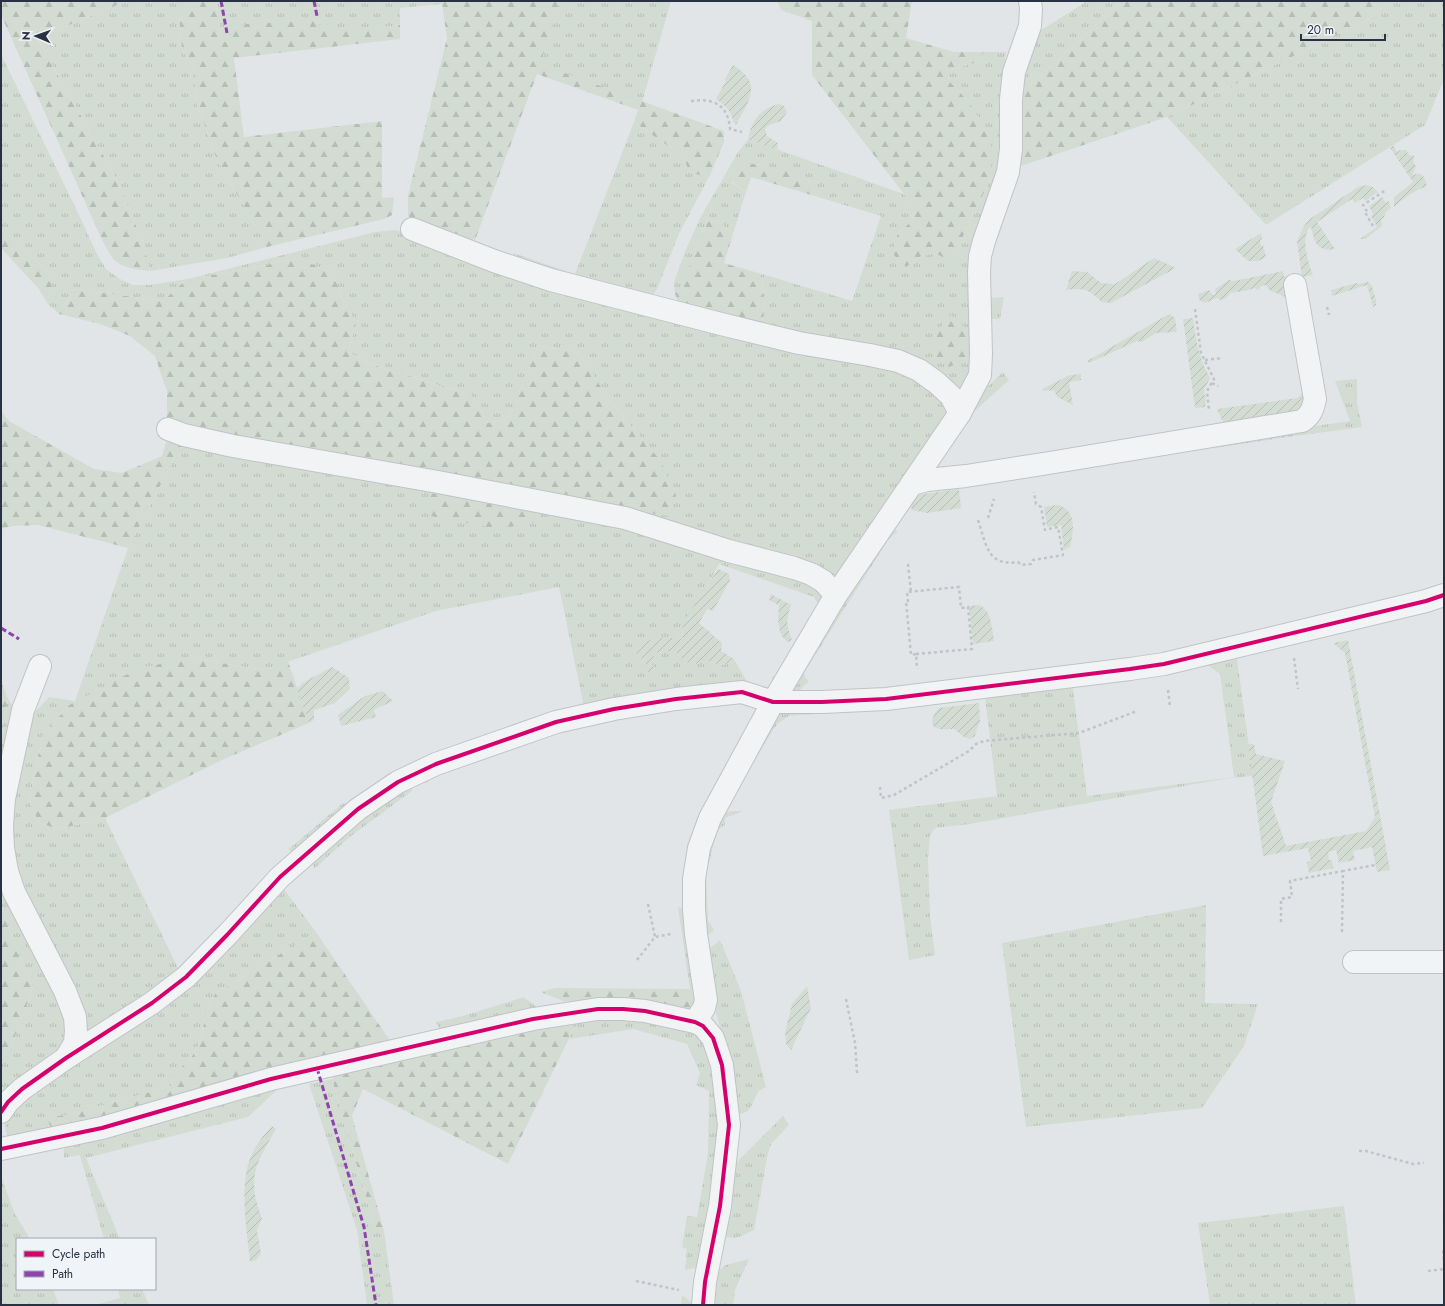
<svg xmlns="http://www.w3.org/2000/svg" width="1445" height="1306" font-family="Jost,sans-serif">
	<defs>
		<pattern id="grass-tufts" width="24" height="20" patternUnits="userSpaceOnUse"><rect width="24" height="20" fill="#d3dcd3"/><path d="M3 7l-1-3M5 7V3M7 7l1-3M15 17l-1-3M17 17v-4M19 17l1-3" fill="none" stroke="#b5bdb6"/></pattern>
		<pattern id="forest-firs" width="22" height="20" patternUnits="userSpaceOnUse"><rect width="22" height="20" fill="#d3dcd3"/><path d="M5 1l3.5 6h-7zM16 11l3.5 6h-7z" fill="#b5bdb6"/></pattern>
		<pattern id="garden-furrows" width="10" height="10" patternUnits="userSpaceOnUse"><rect width="10" height="10" fill="#d3dcd3"/><path d="M-1 1l2-2M0 10L10 0M9 11l2-2" fill="none" stroke="#b5bdb6"/></pattern>
	</defs>
	<rect width="100%" height="100%" fill="#e2e5e8"/>
	<!-- grass -->
	<g fill="url(#grass-tufts)">
		<polygon points="127,1 189,1 179,16 182,49 193,68 197,104 216,157 267,247 227,258 150,271 143,242 115,176 37,38"/>
		<polygon points="215,1 440,1 442,4 400,8 400,25 328,34 315,20 228,43 222,40"/>
		<polygon points="561,1 671,1 642,102 539,64"/>
		<polygon points="1084,1 1122,1 1022,93 987,259 990,298 1004,297 1000,319 987,319 984,264 1017,101 1032,36 1084,3"/>
		<polygon points="1390,1 1444,1 1444,79 1425,125 1266,225 1167,117 1370,19"/>
		<polygon points="984,52 1006,52 999,111 1006,138 975,333 965,330 973,350 971,374 964,395 953,388 764,324 762,274 852,301 881,216 818,197 809,181 759,164 731,182 746,192 733,234 719,222 707,221 695,250 681,290 675,293 674,282 684,254 700,218 738,152 748,139 904,194 914,210 912,221 898,233 906,267 921,256 935,253 959,251 963,236 991,178 967,100 949,81 947,71 977,62"/>
		<polygon points="1,54 78,213 97,254 106,269 120,279 133,285 150,285 187,279 375,232 395,230 912,373 945,401 949,417 839,575 833,576 610,507 660,460 609,400 580,353 538,346 509,418 488,423 471,395 376,366 348,352 356,323 342,298 333,273 297,258 244,270 187,279 163,301 74,289 59,314 47,303 54,277 1,229"/>
		<polygon points="634,122 710,175 679,234 657,289 653,295 647,296 515,260 513,253 575,274"/>
		<polygon points="1003,372 1009,380 968,417 980,394"/>
		<polygon points="1357,379 1357,402 1362,427 1288,437 1287,430 1350,421 1335,381"/>
		<polygon points="202,445 629,525 743,561 819,588 823,600 774,681 771,678 778,673 819,606 814,597 719,564 683,630 682,639 668,637 658,640 643,659 646,666 653,668 653,658 655,653 675,651 686,661 696,664 709,661 718,665 728,664 734,659 746,680 746,685 584,707 559,587 436,611 264,670 192,658 69,705 43,736 29,800 39,823 59,829 105,818 180,972 90,1031 86,1027 12,868 9,822 32,715 49,697 75,701 128,548 175,457"/>
		<polygon points="892,529 898,531 888,540 804,673 806,679 809,681 797,693 791,692 791,684"/>
		<polygon points="1236,652 1253,776 1229,778 970,824 935,828 930,836 928,859 930,916 935,955 909,960 889,810 997,796 985,697 915,706 789,716 777,724 743,778 780,710 1072,682 1087,796 1234,777 1220,674 1201,660"/>
		<polygon points="8,699 16,710 1,792 1,738"/>
		<polygon points="425,777 429,782 411,786 412,791 351,836 314,869 312,861 338,833"/>
		<polygon points="343,803 353,805 295,853 290,851 288,847 290,848"/>
		<polygon points="733,811 743,811 725,818 725,825 717,830 706,875 708,920 714,930 701,942 699,889 718,814"/>
		<polygon points="1,881 61,1001 67,1033 61,1048 1,1098 1,1060 12,1044 33,988 11,935 1,904"/>
		<path d="M281,885L316,932L255,970L216,993L210,1002L198,1046L191,1058L173,1075L171,1086L72,1114L52,1117L53,1131L8,1137C0,1123 11,1112 20,1101Z"/>
		<polygon points="1206,905 1205,1003 1258,1004 1244,1046 1202,1108 1026,1127 1002,943"/>
		<polygon points="678,907 685,910 699,995 690,989"/>
		<path d="M720,940L741,991L766,1087C764,1088 762,1089 760,1090C752,1099 753,1115 737,1114L728,1056L711,995L703,954Z"/>
		<polygon points="524,997 538,1008 441,1032 436,1022 463,1016"/>
		<polygon points="578,1020 646,1020 687,1028 695,1034 703,1043 714,1068 721,1132 701,1267 685,1270 687,1249 682,1247 687,1216 697,1217 708,1153 709,1091 696,1085 700,1073 687,1044 633,1029 569,1039"/>
		<polygon points="332,1079 375,1228 384,1231 394,1305 367,1305 357,1230 309,1084"/>
		<polygon points="274,1087 277,1090 248,1117 86,1158 120,1239 104,1239 80,1155 64,1158 64,1143"/>
		<path d="M783,1116L789,1125L771,1144L767,1158L754,1230C740,1236 734,1243 721,1233L735,1164Z"/>
		<polygon points="1,1176 14,1212 30,1239 17,1239 17,1289 53,1289 59,1305 1,1305"/>
		<polygon points="1344,1206 1356,1305 1210,1305 1198,1223"/>
		<polygon points="749,1259 735,1290 733,1305 710,1305 714,1273 726,1265"/>
		<polygon points="118,1289 142,1289 149,1305 96,1305 120,1298"/>
		<polygon points="682,1295 695,1305 681,1305"/>
	</g>
	<!-- forest -->
	<g fill="url(#forest-firs)">
		<path d="M1,1H127L37,38L115,176L143,242L150,271C137,270 120,268 112,257C108,252 105,245 102,240L1,15Z"/>
		<polygon points="189,1 215,1 222,40 228,43 233,25 315,20 328,33 400,25 400,39 234,58 244,137 382,121 382,198 394,197 392,215 384,219 267,247 216,157 197,104 193,68 182,49 179,15"/>
		<polygon points="440,1 561,1 540,64 724,131 724,142 710,175 704,176 689,172 684,157 634,122 638,110 537,74 475,240 411,221 408,215 408,195 447,38 442,4"/>
		<polygon points="777,1 912,1 906,38 954,52 984,52 977,62 947,71 949,81 967,100 983,124 992,147 991,178 963,236 959,251 952,262 935,253 921,256 906,267 892,253 898,233 912,221 914,210 904,194 812,75 812,21 781,10"/>
		<polygon points="1122,1 1390,1 1370,19 1167,117 1018,167 1022,93"/>
		<path d="M744,163C760,164 794,170 808,181C812,184 815,192 818,197L751,177L746,192L731,181L733,172Z"/>
		<polygon points="707,221 719,222 733,234 724,263 762,274 764,324 678,303 675,293 681,290 695,250"/>
		<polygon points="1,229 54,277 47,303 39,289 1,248"/>
		<polygon points="297,258 333,273 342,298 356,323 348,352 376,366 471,395 488,423 509,418 538,346 580,353 609,400 660,460 676,495 669,516 196,448 175,457 128,548 38,525 13,526 1,529 1,411 9,421 94,469 122,473 162,456 167,439 167,392 155,356 130,336 100,324 59,314 74,289 163,301 187,279 244,270"/>
		<path d="M949,315L959,319L965,330L975,333L973,350L961,362L949,367C946,365 941,363 938,359C928,347 941,326 949,315Z"/>
		<polygon points="429,493 541,512 542,516 527,526 489,527 431,516"/>
		<polygon points="192,658 264,670 288,661 309,723 224,759 105,818 59,829 39,823 29,800 43,736 69,705 139,668"/>
		<polygon points="1,681 8,699 1,738"/>
		<polygon points="1,904 11,935 33,988 12,1044 1,1060"/>
		<polygon points="316,932 393,1045 53,1131 48,1121 52,1117 72,1114 171,1086 173,1075 191,1058 198,1046 210,1002 216,993 255,970"/>
		<polygon points="555,988 690,989 699,995 690,1011 563,1001 541,992"/>
		<polygon points="578,1020 508,1164 363,1089 352,1116 384,1231 375,1228 332,1079 337,1071"/>
	</g>
	<!-- garden -->
	<g fill="url(#garden-furrows)">
		<path d="M733,65C764,84 749,100 736,125C732,121 733,118 730,113C727,107 721,103 716,99L726,81L725,79Z"/>
		<path d="M778,104L783,105L787,112L781,121L769,125L765,129L767,136L778,143L777,150L748,139C752,120 759,110 778,104Z"/>
		<path d="M1393,145L1397,152L1400,150H1406L1409,155L1414,156L1413,162L1416,166L1413,174L1414,175C1424,170 1424,179 1427,185L1425,187C1411,192 1405,198 1394,207V197L1413,182L1390,148Z"/>
		<path d="M1366,185L1373,187L1378,192L1365,201L1363,198L1355,203L1352,199L1317,222L1335,249C1316,252 1315,242 1311,227L1309,228C1301,240 1308,263 1313,275L1302,277L1297,241L1304,226L1310,219L1358,187Z"/>
		<polygon points="1382,197 1386,203 1389,201 1391,208 1385,213 1384,218 1381,219 1382,226 1369,236 1366,239 1360,239 1377,227 1371,216 1373,214 1369,206"/>
		<polygon points="1261,233 1262,239 1260,240 1261,246 1263,245 1266,257 1258,261 1248,261 1235,249"/>
		<path d="M1154,258L1176,268L1111,303L1102,302C1090,290 1083,287 1066,290L1072,271L1087,272L1101,283L1115,284Z"/>
		<polygon points="1283,271 1284,276 1288,282 1291,294 1285,297 1269,290 1266,285 1261,286 1260,288 1258,290 1255,288 1244,291 1230,293 1226,298 1221,300 1217,298 1205,303 1199,300 1198,294 1209,290 1213,295 1216,294 1215,289 1229,280 1234,281"/>
		<path d="M1368,282L1372,286C1373,292 1377,299 1376,305L1373,307L1367,285L1332,296L1331,290L1356,283L1359,284Z"/>
		<polygon points="1169,314 1175,318 1177,332 1156,333 1142,342 1137,341 1089,363 1087,361"/>
		<path d="M1193,318C1196,341 1199,359 1210,378L1204,390L1206,399L1205,407L1195,408L1183,319Z"/>
		<path d="M1305,369L1304,411L1227,426L1223,422L1217,409L1297,398C1307,392 1304,379 1305,369Z"/>
		<polygon points="1081,374 1081,380 1069,382 1073,405 1057,397 1054,390 1043,391 1042,389 1070,375"/>
		<polygon points="1287,430 1288,437 1214,448 1212,442"/>
		<polygon points="959,489 961,508 927,513 912,510 910,504 917,495"/>
		<path d="M1057,505C1077,509 1074,531 1070,547L1064,550L1061,525L1047,527L1044,507Z"/>
		<polygon points="718,569 729,574 730,580 713,611 707,609 699,623 722,643 721,651 734,659 728,664 718,665 709,661 696,664 686,662 675,651 655,653 653,658 653,668 649,672 643,671 646,666 643,659 637,657 636,650 639,645 648,640 668,637 682,639 683,630 682,624"/>
		<path d="M771,594L791,605C786,620 786,625 792,640L788,642C776,633 778,619 779,605L769,600Z"/>
		<path d="M979,605C992,610 992,629 994,641L973,644L969,606Z"/>
		<polygon points="1348,640 1390,870 1377,872 1372,847 1353,851 1355,860 1339,863 1336,850 1328,852 1329,860 1332,860 1333,868 1309,873 1307,862 1311,861 1308,848 1263,856 1248,744 1254,744 1256,754 1285,761 1271,802 1286,846 1366,831 1375,817 1345,653 1333,643"/>
		<polygon points="332,667 349,678 350,689 335,703 314,710 314,720 309,723 297,689 302,683"/>
		<polygon points="383,691 393,701 374,710 376,717 341,726 338,715 365,696"/>
		<path d="M979,703L980,722L977,728L975,736L970,739L964,737L954,729C945,729 940,731 933,726C931,718 934,714 939,708Z"/>
		<polygon points="807,986 811,1008 791,1050 786,1044 785,1032 792,1004"/>
		<path d="M272,1126L276,1129C256,1164 246,1178 262,1218L257,1230L261,1254L256,1260L250,1262C247,1231 238,1182 252,1154C257,1143 264,1135 272,1126Z"/>
	</g>
	<g fill="none" stroke-linecap="round" stroke-linejoin="round">
		<!-- minor casing -->
		<g stroke="#c0c3c6" stroke-width="24">
			<g id="minor">
				<polyline points="412,229 494,261 551,280 721,324 799,343 870,355 898,361 919,370 937,383 951,396 960,413"/>
				<polyline points="168,429 184,435 233,446 438,482 625,518 729,551 794,568 811,574 823,581 836,595"/>
				<path d="M912,484L927,480L966,476L1043,464L1302,421C1311,415 1313,409 1315,399L1295,285"/>
				<polyline points="40,666 23,710 4,799 2,826 3,848 7,871 14,892 65,991 75,1017 76,1031 75,1043 66,1058"/>
				<polyline points="1354,962 1444,962"/>
				<polyline points="695,1022 704,1008 706,1000 696,934 694,909 694,879 699,848 710,818 773,702 836,595 960,413 980,375 981,354 979,272 980,256 984,241 1008,172 1011,149 1011,99 1014,72 1030,26 1031,9 1030,1"/>
				<polyline points="1,1112 8,1102 22,1089 66,1058 152,1003 186,977 227,935 280,877 358,809 398,782 436,764 556,722 614,709 676,699 742,692 773,702 822,702 886,699 1130,669 1164,664 1426,601 1444,595"/>
				<polyline points="1,1149 102,1128 271,1079 533,1019 598,1009 623,1009 645,1011 695,1022 703,1026 713,1038 722,1065 729,1125 720,1206 705,1282 703,1305"/>
			</g>
		</g>
		<!-- path -->
		<g stroke="#c1c3c8" stroke-width="2.5" stroke-dasharray="3 3" stroke-linecap="butt">
			<path d="M691,101C713,98 728,104 730,129L742,132"/>
			<polyline points="1373,226 1366,214 1368,213 1363,205 1386,190"/>
			<polyline points="1327,307 1329,315"/>
			<polyline points="1195,309 1201,353 1214,379 1207,391 1209,410"/>
			<polyline points="1205,360 1223,358"/>
			<polyline points="1212,383 1218,386"/>
			<polyline points="1443,460 1444,460"/>
			<polyline points="988,518 994,499"/>
			<path d="M978,520C986,542 986,567 1018,562L1021,565L1031,564L1033,560L1063,555L1058,527L1045,530L1041,507L1036,504L1034,492"/>
			<polyline points="908,564 911,592"/>
			<polyline points="916,654 972,649 968,607 961,608 959,587 907,592 908,601 906,601 911,655 916,654 917,669"/>
			<polyline points="1294,658 1298,689"/>
			<polyline points="1168,690 1170,706"/>
			<polyline points="880,787 881,798 894,795 969,751 976,744 984,741 1079,733 1137,711"/>
			<polyline points="648,904 655,937"/>
			<polyline points="1281,922 1281,899 1292,897 1290,881 1343,871"/>
			<polyline points="1342,932 1343,871 1375,865"/>
			<polyline points="637,960 655,937 671,934"/>
			<polyline points="846,999 855,1043 857,1073"/>
			<polyline points="1359,1151 1366,1151 1413,1164 1424,1163"/>
			<polyline points="1444,1214 1444,1218"/>
			<polyline points="1444,1251 1443,1252 1444,1261"/>
			<polyline points="1428,1271 1444,1269"/>
			<polyline points="636,1281 679,1290"/>
		</g>
		<!-- minor -->
		<use href="#minor" stroke="#f2f3f4" stroke-width="22"/>
		<!-- quiet -->
		<g stroke="#8e44ad" stroke-width="3" stroke-dasharray="6 3" stroke-linecap="butt">
			<polyline points="221,1 227,33"/>
			<polyline points="314,1 317,16"/>
			<polyline points="1,628 19,639"/>
			<polyline points="317,1068 364,1227 376,1305"/>
		</g>
		<!-- cycleway casing -->
		<g stroke="#f0f3f7" stroke-width="6">
			<g id="cycleway">
				<polyline points="1,1112 8,1102 22,1089 66,1058 152,1003 186,977 227,935 280,877 358,809 398,782 436,764 556,722 614,709 676,699 742,692 773,702 822,702 886,699 1130,669 1164,664 1426,601 1444,595"/>
				<polyline points="1,1149 102,1128 271,1079 533,1019 598,1009 623,1009 645,1011 695,1022 703,1026 713,1038 722,1065 729,1125 720,1206 705,1282 703,1305"/>
			</g>
		</g>
		<!-- cycleway -->
		<use href="#cycleway" stroke="#d6006c" stroke-width="4"/>
	</g>
	<!-- border -->
	<rect width="1445" height="1306" fill="none" stroke="#283242" stroke-width="4"/>
	<!-- legend -->
	<rect x="16" y="1238" width="140" height="52" fill="#f0f3f7" stroke="#a0a6af"/>
	<rect x="24" y="1251" width="20" height="6" fill="#d6006c" stroke="#a0a6af"/>
	<text x="52" y="1258" font-size="12" fill="#283242">Cycle path</text>
	<rect x="24" y="1271" width="20" height="6" fill="#8e44ad" stroke="#a0a6af"/>
	<text x="52" y="1278" font-size="12" fill="#283242">Path</text>
	<!-- north arrow -->
	<g transform="translate(36 36) rotate(272)" stroke="#f0f3f7" stroke-width="3" paint-order="stroke">
	<path d="M0-3L7 15L0 10L-7 15Z" fill="#283242"/>
	<text y="-6" font-size="11" font-weight="bold" text-anchor="middle" fill="#283242">N</text>
	</g>
	<!-- scale -->
	<path d="M1301 34v6h84v-6" fill="none" stroke="#283242" stroke-width="2"/>
	<text x="1307" y="34" font-size="12" fill="#283242" stroke="#f0f3f7" stroke-width="3" paint-order="stroke">20 m</text>
</svg>
